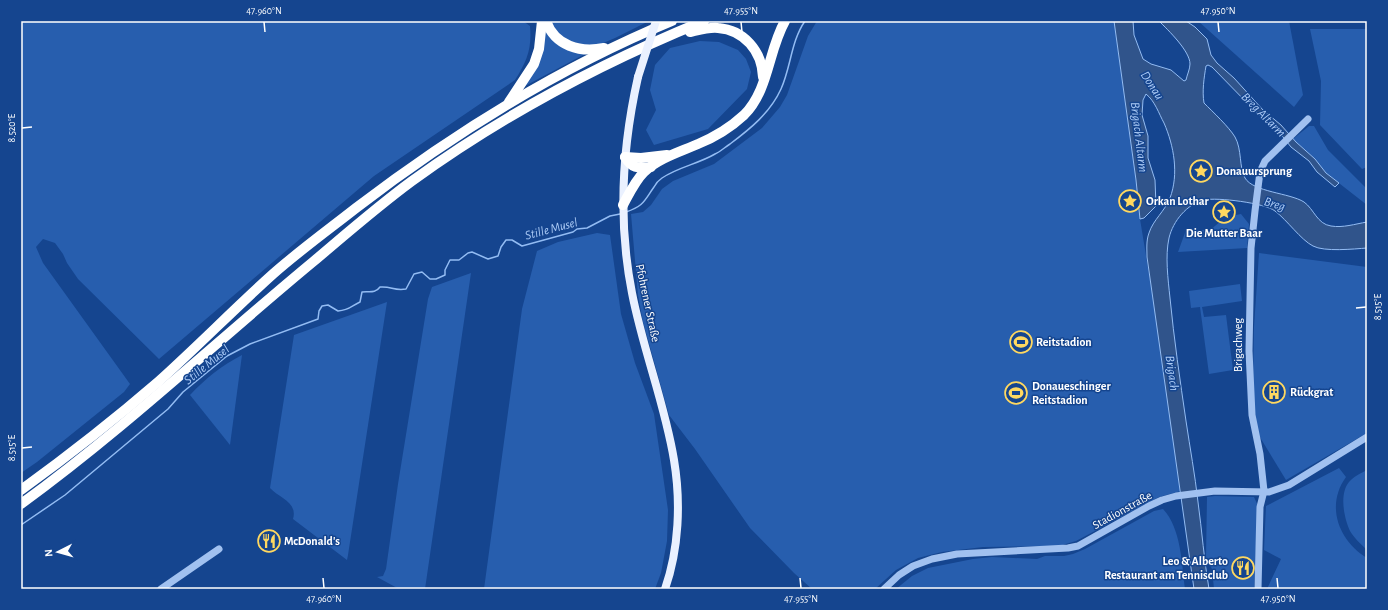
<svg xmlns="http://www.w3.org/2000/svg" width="1388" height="610" font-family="'Alegreya Sans',sans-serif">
	<rect width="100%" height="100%" fill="#15458f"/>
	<!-- green -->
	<g fill="#275eae">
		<path d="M21,21H523L530,26C532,49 527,61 515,80L374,176L159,359L78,279L67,263L63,254L55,243L43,239L36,247L43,263L130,384L124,392L37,462L21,473Z"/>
		<polygon points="549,21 649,21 615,38 594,47 564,41"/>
		<polygon points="817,21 1114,21 1136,180 1140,219 1161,347 1181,491 1159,497 1076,541 1059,546 983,547 942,552 918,558 896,570 875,589 812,589 794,573 750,528 695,449 669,415 643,322 638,295 631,214 643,212 651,205 662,189 673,181 714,164 762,128 780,107 787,95 808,36"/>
		<polygon points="1198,21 1289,21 1303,95 1294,107"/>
		<polygon points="544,27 585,54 525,86"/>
		<polygon points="1310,29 1367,29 1367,167 1362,169 1320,125 1321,81"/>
		<polygon points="700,41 719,42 738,50 746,59 751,72 747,89 708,129 654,145 646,130 656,110 650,90 655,65 670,48"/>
		<polygon points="1309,126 1314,126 1328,150 1367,189 1367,205 1326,173 1315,159 1293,139"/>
		<polygon points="1241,214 1249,224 1247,248 1178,252 1186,230 1210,230 1226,217"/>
		<polygon points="597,233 610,235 621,314 635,363 654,414 668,510 667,541 661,573 655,589 484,589 522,309 537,251 558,242"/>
		<polygon points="1259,253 1367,267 1367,433 1286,480 1258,434 1254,409 1253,379 1254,327"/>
		<polygon points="471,273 425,589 399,589 377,577 383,576 386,569 398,484 428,299 432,287"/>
		<polygon points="1240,284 1242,301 1202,307 1204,317 1226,315 1233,370 1209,374 1200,307 1191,308 1189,291"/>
		<path d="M387,302L348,555L347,560L293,519C298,502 279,498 270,488L294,335Z"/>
		<path d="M242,355L230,445L190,395C206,378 221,366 242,355Z"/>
		<path d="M1339,468L1346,477C1325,506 1339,541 1367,558V589H1267L1281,559L1264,550L1266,506Z"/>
		<path d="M1367,470V550C1361,544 1354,538 1350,531C1344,518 1339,494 1349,482C1353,477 1361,473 1367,470Z"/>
		<polygon points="1215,496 1254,497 1258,506 1254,589 1214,589 1212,569 1206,558 1207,497"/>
		<path d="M1163,509C1181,528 1182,564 1185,589H896L912,576L928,568L973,559L992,557L1037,559L1045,556H1064L1073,554L1085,549L1154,511Z"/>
	</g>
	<!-- water -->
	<path fill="#30548b" stroke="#93bcf3" d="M1114,21H1133L1134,35L1143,59L1151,64L1171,70L1184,81L1186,80C1187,75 1190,69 1190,64C1190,51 1168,30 1159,21H1186L1195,27L1207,39L1211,55L1217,63L1234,78L1263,110L1281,125L1296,142L1315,159L1326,173L1339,183L1335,187L1317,172L1309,161L1291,147L1279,132L1254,110L1212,67L1208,65L1206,66C1204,78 1202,91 1204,103C1213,112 1229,127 1235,137C1242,149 1239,168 1245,178C1253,192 1290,193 1304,202C1314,209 1317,224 1331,226C1343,228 1355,224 1367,222V248C1354,249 1324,252 1313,246C1301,240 1287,220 1275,211C1265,203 1217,197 1204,200C1187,204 1173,221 1169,238C1165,256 1168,279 1170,298C1174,339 1180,380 1186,421C1190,448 1195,475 1198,502C1202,531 1204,560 1209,589H1194L1147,257C1147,249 1146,241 1149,233C1153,220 1165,211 1170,198C1179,174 1174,146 1164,123C1159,114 1155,101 1146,94L1143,100L1142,115L1148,136V158L1155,180L1156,206L1144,218L1140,219L1136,180Z"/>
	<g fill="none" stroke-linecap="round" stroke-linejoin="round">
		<!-- stream -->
		<g stroke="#93bcf3" stroke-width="1.5">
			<path d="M626,212C644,206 644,201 654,187C656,183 659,180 662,178C678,167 698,164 715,154C720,152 725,147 730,144C750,129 770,113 781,89C791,67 791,41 805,21"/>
			<path d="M21,525L65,495L168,409L183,392L227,356L250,344L318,319L319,311L322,306L328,305L338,311C350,310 351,306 360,302L362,292C369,291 375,294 380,287C392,286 393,291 406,289L414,274L422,272L430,279H436L445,275V270L450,260H459L468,253L472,252L488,259L498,256L501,247L506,240H512L522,246L573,232L577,229L587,228L610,216L620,214"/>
		</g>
		<!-- minor -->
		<g stroke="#a1c1f0" stroke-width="7">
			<polyline points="161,589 219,549"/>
			<polyline points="884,589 899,575 913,566 932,559 957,554 1068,548 1078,546 1149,506 1162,500 1176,496 1215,491 1269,492 1289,485 1367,437"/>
			<polyline points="1258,589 1260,507 1264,491 1260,454 1252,415 1249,351 1251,248 1255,211 1260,172 1265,161 1308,119"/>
		</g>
		<!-- major -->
		<path stroke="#eaf1ff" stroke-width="8" d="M638,77C622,148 618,222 632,293C643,350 665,404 674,460C681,502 679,549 665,589"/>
		<!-- highway -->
		<g stroke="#fff" stroke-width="10">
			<path d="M546,21C555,46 580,53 604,48"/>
			<path d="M690,32C699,30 709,27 718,28C744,30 762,51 763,77"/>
			<polyline points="509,102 534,64 539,49 542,21"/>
			<polyline points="625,157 641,158 667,155"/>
			<path d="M625,157C632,169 638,168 651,167"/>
			<path d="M623,205C629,194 635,181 644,172C659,158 680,152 698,144C715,137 731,127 744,115C769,90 768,51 785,21"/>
			<path d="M21,490C68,456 114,420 158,382C197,347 234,309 273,274C299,251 328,230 356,208C453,134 558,68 672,21"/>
			<path d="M21,504C124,429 216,342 314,261C346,234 378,206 412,181C503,115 601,63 704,21"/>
		</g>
		<!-- major-bridge -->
		<polyline stroke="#eaf1ff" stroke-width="8" points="638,77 656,21"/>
	</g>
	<!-- ticks -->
	<path fill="none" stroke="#fff" stroke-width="1.5" d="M264,22L265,32M741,22L742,32M1218,22L1219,32M22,128L32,127M1356,308L1366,307M22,448L32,447M323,578L324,588M800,578L801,588M1277,578L1278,588"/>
	<!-- icons -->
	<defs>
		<g id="sight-ring" transform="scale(1.15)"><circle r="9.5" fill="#15458f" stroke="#ffd860" stroke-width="1.5"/><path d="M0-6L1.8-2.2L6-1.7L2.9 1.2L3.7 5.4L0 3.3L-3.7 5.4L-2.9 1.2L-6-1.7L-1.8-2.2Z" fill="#ffd860"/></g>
		<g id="stadium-ring" transform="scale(1.15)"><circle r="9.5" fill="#15458f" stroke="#ffd860" stroke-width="1.5"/><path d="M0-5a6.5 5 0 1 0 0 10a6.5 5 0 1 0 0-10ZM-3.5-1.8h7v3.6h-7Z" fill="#ffd860"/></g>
		<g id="building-ring" transform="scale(1.15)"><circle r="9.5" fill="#15458f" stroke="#ffd860" stroke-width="1.5"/><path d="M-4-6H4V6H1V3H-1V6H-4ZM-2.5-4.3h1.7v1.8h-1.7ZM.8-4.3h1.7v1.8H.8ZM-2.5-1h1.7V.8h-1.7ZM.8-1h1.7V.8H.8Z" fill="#ffd860"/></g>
		<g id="restaurant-ring" transform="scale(1.15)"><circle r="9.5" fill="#15458f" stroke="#ffd860" stroke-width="1.5"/><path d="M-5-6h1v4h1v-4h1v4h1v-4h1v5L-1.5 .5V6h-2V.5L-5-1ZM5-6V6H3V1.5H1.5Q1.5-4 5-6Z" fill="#ffd860"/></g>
	</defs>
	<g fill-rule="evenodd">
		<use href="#sight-ring" x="1201" y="171"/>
		<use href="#sight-ring" x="1130" y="201"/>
		<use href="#sight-ring" x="1224" y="212"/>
		<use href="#stadium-ring" x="1021" y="342"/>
		<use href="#building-ring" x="1274" y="392"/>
		<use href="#stadium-ring" x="1016" y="393"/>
		<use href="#restaurant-ring" x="269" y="541"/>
		<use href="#restaurant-ring" x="1243" y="568"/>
	</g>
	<g text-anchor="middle" stroke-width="3" stroke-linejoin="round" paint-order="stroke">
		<!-- poi labels -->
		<g font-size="12" font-weight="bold" fill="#fff" stroke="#15458f" text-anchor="start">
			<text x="1216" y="175">Donauursprung</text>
			<text x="1146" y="205">Orkan Lothar</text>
			<text x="1224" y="237" text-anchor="middle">Die Mutter Baar</text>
			<text x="1036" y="346">Reitstadion</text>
			<text x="1032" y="390">Donaueschinger<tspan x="1032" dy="14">Reitstadion</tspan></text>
			<text x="1290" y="396">Rückgrat</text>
			<text x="284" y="545">McDonald's</text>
			<text x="1228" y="565" text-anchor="end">Leo &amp; Alberto<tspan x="1228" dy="14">Restaurant am Tennisclub</tspan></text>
		</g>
		<!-- street labels -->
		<g font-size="12" fill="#fff" stroke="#15458f">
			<text transform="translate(648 303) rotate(78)" y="4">Pfohrener Straße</text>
			<text transform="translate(1238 345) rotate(-90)" y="4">Brigachweg</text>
			<text transform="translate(1122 510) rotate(-29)" y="4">Stadionstraße</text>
		</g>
		<!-- water labels -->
		<g font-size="13" font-style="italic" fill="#adccf7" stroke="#15458f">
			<text transform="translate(1153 85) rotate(57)" y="5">Donau</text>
			<text transform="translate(1264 114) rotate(45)" y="5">Breg Altarm</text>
			<text transform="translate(1140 137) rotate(83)" y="5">Brigach Altarm</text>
			<text transform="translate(1275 203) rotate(17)" y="5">Breg</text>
			<text transform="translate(551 228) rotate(-15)" y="5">Stille Musel</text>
			<text transform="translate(206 364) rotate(-39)" y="5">Stille Musel</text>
			<text transform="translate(1173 373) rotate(82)" y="5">Brigach</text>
		</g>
	</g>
	<!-- border -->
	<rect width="1388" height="610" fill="none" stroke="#15458f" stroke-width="44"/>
	<!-- north arrow -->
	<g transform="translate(58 552) rotate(264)" stroke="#15458f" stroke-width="3" paint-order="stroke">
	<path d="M0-3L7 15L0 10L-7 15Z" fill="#ffffff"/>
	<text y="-6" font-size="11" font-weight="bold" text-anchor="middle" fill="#ffffff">N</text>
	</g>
	<rect x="22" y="22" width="1344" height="566" fill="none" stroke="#fff" stroke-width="1.5"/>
	<g font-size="10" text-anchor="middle" fill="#fff">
		<text x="264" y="14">47.960°N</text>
		<text x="741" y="14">47.955°N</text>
		<text x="1218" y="14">47.950°N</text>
		<text transform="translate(11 128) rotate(-90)" y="4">8.520°E</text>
		<text transform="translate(1377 307) rotate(-90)" y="4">8.515°E</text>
		<text transform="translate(11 448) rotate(-90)" y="4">8.515°E</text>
		<text x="324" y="602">47.960°N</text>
		<text x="801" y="602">47.955°N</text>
		<text x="1278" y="602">47.950°N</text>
	</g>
</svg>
